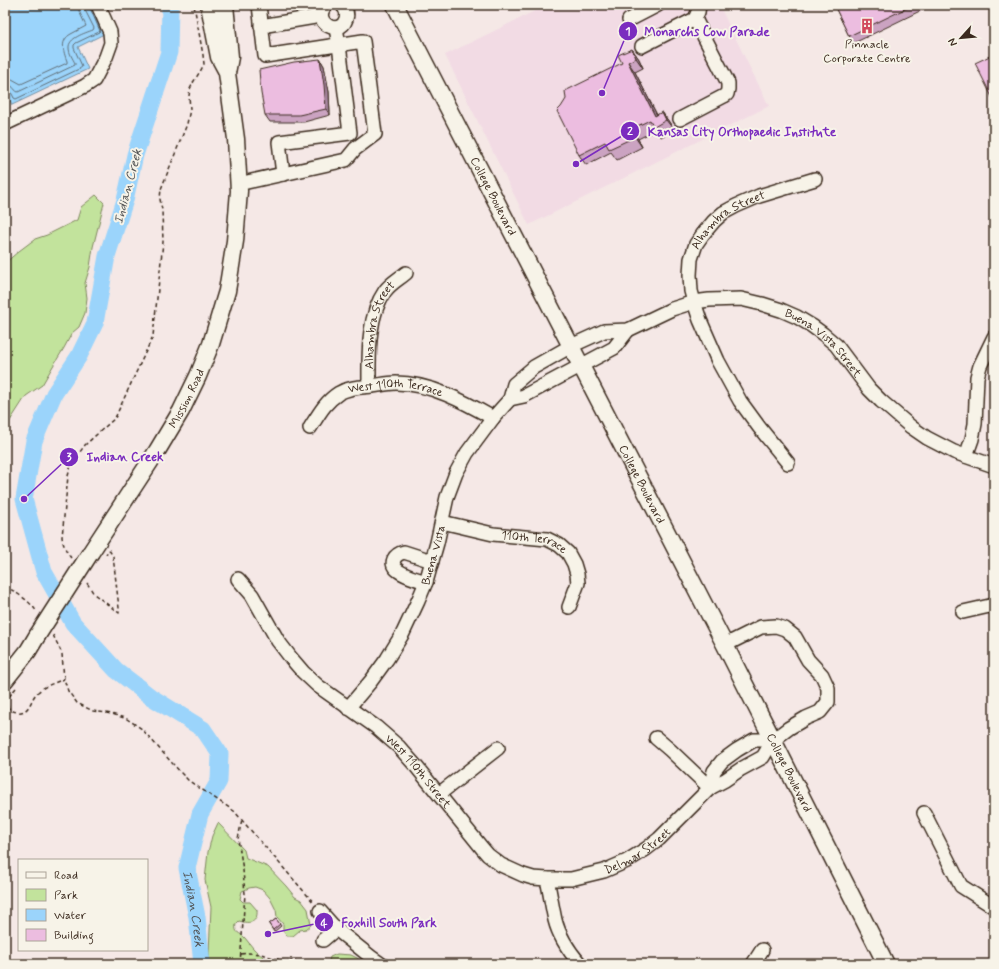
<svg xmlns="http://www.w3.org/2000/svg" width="999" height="969" font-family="Mynerve,sans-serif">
	<rect width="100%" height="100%" fill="#f5e8e6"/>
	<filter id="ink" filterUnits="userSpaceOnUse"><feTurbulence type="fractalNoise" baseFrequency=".025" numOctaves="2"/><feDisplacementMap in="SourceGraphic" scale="8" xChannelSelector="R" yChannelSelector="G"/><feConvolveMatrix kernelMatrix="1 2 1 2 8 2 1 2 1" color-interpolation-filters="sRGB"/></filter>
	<g filter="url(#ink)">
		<!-- built -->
		<polygon fill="#f2dbe4" points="547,5 719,5 769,106 529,225 445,55"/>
		<!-- green -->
		<g fill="#c2e39c" stroke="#7e865d">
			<polygon points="96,195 104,203 93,247 90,267 85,283 87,298 85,313 79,327 72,333 64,348 53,366 42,385 26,396 8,424 5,437 5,263 19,251 35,239 47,235 77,220 81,207"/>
			<path d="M218,823L244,850L246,858L268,867L286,886L295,897L301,900L308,909L311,925L306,929L300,930L293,936H287L283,931V924L277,917L276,910L270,898L263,890L255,887L249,888L242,891L240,899L243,902H250L257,910C258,923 250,924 239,921L236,924C234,934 240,932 245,938C248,941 250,945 253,948C260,956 268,960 277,964H210L209,953L211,907L205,880L208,852L212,836Z"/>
			<polygon points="337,954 351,955 357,958 365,964 320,964 329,961 330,957"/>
		</g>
		<!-- water -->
		<polygon fill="#9bd4fb" stroke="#7590a3" points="5,5 93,5 106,33 78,47 88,69 12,105 5,89"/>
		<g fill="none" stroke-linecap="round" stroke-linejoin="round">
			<!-- shore -->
			<g stroke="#616e76" stroke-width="1">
				<path d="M5,78L12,79L21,84L67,63V61C63,51 60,40 71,34C76,31 81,29 86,26L79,11V5"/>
				<path d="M5,84C14,84 13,90 18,92L75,65V63C73,59 69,53 69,48C68,38 85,33 93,30L94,28L85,10V5"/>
				<polyline points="5,89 10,90 14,98 16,99 81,68 82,66 74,48 74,45 76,43 99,32 100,31 90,8 90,5"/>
			</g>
			<!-- river -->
			<path stroke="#9bd4fb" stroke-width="17" id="s1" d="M170,5L169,52L135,155L125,200L107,256L95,323L79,356L54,394L34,441L24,499L44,572L73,623L116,670L151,697L203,729L220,754L219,781L200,814L187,868L197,917L202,964"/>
			<!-- minor casing -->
			<g stroke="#3b2a1e" stroke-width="16">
				<g id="minor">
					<path d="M326,5C310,22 340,38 346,19C348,13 346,9 342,5"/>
					<polyline points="629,20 658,5"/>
					<polyline points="261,26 321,16"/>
					<polyline points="642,46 695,19 698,12 699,5"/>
					<polyline points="680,119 724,96 727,94 728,89 728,83 695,19"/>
					<polyline points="5,124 85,86 94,80 106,57 111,43 110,32 98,5"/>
					<polyline points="283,174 279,142 350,133 339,45 336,28"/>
					<polyline points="238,184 346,160 355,149 375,134 363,41 265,56 259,5"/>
					<path id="s2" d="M369,386C369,356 367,317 385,291C391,283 399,279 406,273"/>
					<polyline points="510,399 524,396 614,348 628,330"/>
					<path id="s3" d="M310,428C319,414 325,402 339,393C349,387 361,387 372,386C380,385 388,383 396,383C430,383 465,402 493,418"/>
					<polyline points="966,456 972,439 975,424 977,377 980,366 994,337"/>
					<path id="s4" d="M788,463L759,427L740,401L718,361L700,320L694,302L691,291L690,275L691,259L696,244L703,234L714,221L723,213L736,206L759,196L815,179"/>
					<path id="s5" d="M442,522L493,534L547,539L559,545L568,553L574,564L577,574L578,583L569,607"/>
					<path id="s6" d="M238,579L252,595L278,641L291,658L303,672L318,686L376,727L399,747L415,765L482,848L488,855L501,865L523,875L533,878L547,879H571L604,871L627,861L646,849L659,839L710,788L725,780L741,769L763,757L773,740L789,728L806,718L820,712L828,702V688L822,675L808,660L795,637L785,629L776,626L761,627L725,645"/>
					<path d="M426,582C417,579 388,572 394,559C396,555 400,553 404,552L432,561"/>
					<polyline points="963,612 994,605"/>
					<path id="s7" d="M348,708L371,681L387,659L403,633L418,601L426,582L437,543L447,497L456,473L467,453L493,418L510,399L514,384L534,367L571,346L604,331L628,330L672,309L694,302L709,300L741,299L762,304L781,310L797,317L812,326L823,334L836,345L869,389L881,401L911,427L927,438L954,452L994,466"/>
					<polyline points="656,738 670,750 710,788"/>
					<polyline points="710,788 714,771 722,761 737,750 754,740 773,740"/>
					<polyline points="439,794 498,748"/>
					<polyline points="924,813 961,886 994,907"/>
					<path d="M547,879C550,893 552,906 555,920C559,936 569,951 580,964"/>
					<polyline points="320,911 336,929 371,957 381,964"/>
					<polyline points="323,940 336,929"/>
					<polyline points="753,964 762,950"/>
				</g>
			</g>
			<!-- major casing -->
			<g stroke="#3b2a1e" stroke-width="19">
				<g id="major">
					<polyline points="209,5 219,57 226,70"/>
					<path id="s8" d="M395,5L725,645L886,964"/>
					<path id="s9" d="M91,552L157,451L181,411L198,376L211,344L227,291L235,241L239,191L236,139L227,73L230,57L225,5"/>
					<polyline points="5,680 28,651 37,636"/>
				</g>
			</g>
			<!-- path -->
			<g stroke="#3b2a1e" stroke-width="1.5" stroke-dasharray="4 3" stroke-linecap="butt">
				<path d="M71,558C66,551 63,545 62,537L68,476L71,465L77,456L85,445L115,418L153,336L163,242L162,210L160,199L161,189L187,124L190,109L189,96L190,89L194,81L201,70L204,64L203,55L194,5"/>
				<polyline points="87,583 94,594 119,613 119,608 113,556 109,550 106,554"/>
				<path d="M5,586C17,593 29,600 37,612"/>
				<polyline points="53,635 59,647 62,654 64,679 68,691 77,703 93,711 112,714 127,719 142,729 181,773 189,781 234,811 314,903"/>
				<path d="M16,688L7,699V705C9,709 11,711 17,712C31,714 30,698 38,692C46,685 55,683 64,679"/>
				<polyline points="241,954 248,953 261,954 286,962 296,960"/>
				<polyline points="240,964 245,894 243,870 238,839 242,819"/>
			</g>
			<!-- minor -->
			<use href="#minor" stroke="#f7f3e8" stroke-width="13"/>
			<!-- major -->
			<use href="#major" stroke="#f7f3e8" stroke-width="16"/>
			<!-- major-bridge casing -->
			<g stroke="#3b2a1e" stroke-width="19" stroke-linecap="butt">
				<polyline id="major-bridge" points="37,636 91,552"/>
			</g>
			<!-- major-bridge -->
			<use href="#major-bridge" stroke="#f7f3e8" stroke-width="16"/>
		</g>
		<!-- wall -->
		<g fill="#cba3c1" stroke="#3b2a1e">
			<polygon points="834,5 922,5 924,9 854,43 849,36"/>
			<polygon points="632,49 639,59 643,68 635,72 657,115 662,112 669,122 674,130 661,137 656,130 638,139 642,147 617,160 611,152 586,165 579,155"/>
			<polygon points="320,59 324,66 329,92 330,115 304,122 270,122 265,115"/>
			<polygon points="276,919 281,926 274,932 269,924"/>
		</g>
		<!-- shaded-wall -->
		<g fill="#a5849d" stroke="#3b2a1e">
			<polygon points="632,49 639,59 643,68 636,58"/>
			<polygon points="320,59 324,66 329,92 330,115 326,109"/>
			<polygon points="628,62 635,72 661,123 655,116"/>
			<polygon points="662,112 669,122 674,130 666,120"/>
			<polygon points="631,129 638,139 642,147 635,137"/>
		</g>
		<!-- building -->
		<g fill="#ecbde0" stroke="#3b2a1e">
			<polygon points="834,5 913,5 849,36"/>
			<polygon points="632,49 636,58 628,62 655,116 662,112 666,120 654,127 650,120 631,129 635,137 609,149 605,142 579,155 557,111 561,107 566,99 565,91 622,63 618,55"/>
			<polygon points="994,54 994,101 975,63"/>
			<polygon points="320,59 324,85 326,109 299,115 265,115 261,93 259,70 294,62"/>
			<polygon points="276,919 280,924 273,930 269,924"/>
		</g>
	</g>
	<!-- icons -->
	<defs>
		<g id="building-bare" transform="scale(1.2)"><path d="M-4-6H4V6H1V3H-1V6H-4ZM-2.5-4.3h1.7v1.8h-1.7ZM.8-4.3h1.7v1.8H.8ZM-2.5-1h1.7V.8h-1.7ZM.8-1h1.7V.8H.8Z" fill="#d1495b" stroke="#f7f3e8" stroke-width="2.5" paint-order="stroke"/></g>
	</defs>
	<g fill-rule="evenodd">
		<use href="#building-bare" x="867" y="26"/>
	</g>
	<g text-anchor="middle" stroke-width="4" stroke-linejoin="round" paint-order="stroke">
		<!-- poi labels -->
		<g font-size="12" fill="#3b2a1e" stroke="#f7f3e8">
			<text x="867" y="48">Pinnacle<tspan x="867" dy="14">Corporate Centre</tspan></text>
		</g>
		<!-- street labels -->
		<g font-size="12" fill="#3b2a1e" stroke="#f7f3e8">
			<text dy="4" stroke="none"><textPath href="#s8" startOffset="215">College Boulevard</textPath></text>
			<text dy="4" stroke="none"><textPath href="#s4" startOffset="288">Alhambra Street</textPath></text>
			<text dy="4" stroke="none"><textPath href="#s2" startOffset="63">Alhambra Street</textPath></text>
			<text dy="4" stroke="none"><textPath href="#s7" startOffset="714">Buena Vista Street</textPath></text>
			<text dy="4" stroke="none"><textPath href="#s3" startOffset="104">West 110th Terrace</textPath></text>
			<text dy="4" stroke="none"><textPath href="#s9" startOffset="181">Mission Road</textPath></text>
			<text dy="4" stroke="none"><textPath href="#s8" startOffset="539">College Boulevard</textPath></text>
			<text dy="4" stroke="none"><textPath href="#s5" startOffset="95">110th Terrace</textPath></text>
			<text dy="4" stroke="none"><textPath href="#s7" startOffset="177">Buena Vista</textPath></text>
			<text dy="4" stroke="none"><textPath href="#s6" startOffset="267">West 110th Street</textPath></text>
			<text dy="4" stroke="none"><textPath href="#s8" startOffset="863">College Boulevard</textPath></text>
			<text dy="4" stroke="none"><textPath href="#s6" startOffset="538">Delmar Street</textPath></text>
		</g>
		<!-- water labels -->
		<g font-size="13" font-style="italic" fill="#535455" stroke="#f7f3e8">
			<text transform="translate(127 186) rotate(-75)" y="5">Indian Creek</text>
			<text dy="5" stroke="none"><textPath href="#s1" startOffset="1016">Indian Creek</textPath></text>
		</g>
	</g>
	<!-- callouts -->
	<path fill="none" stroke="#7b2cbf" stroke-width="1.5" d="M602 93L628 31M576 164L630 131M24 499L69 457M268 934L324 922"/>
	<g fill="#7b2cbf" stroke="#f7f3e8" stroke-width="1.5">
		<circle cx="602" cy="93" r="4"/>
		<circle cx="576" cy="164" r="4"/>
		<circle cx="24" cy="499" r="4"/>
		<circle cx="268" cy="934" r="4"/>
		<circle cx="628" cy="31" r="10"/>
		<circle cx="630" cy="131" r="10"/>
		<circle cx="69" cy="457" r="10"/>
		<circle cx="324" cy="922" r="10"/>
	</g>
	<g font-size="12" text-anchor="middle" font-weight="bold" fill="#fff">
		<text x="628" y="35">1</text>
		<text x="630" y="135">2</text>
		<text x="69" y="461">3</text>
		<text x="324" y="927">4</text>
	</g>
	<g font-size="13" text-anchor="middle" font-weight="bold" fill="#7b2cbf" stroke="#f7f3e8" stroke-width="4" stroke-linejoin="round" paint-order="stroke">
		<text x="707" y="36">Monarchs Cow Parade</text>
		<text x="742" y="136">Kansas City Orthopaedic Institute</text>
		<text x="125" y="461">Indian Creek</text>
		<text x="389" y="927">Foxhill South Park</text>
	</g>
	<!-- margin -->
	<rect width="999" height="969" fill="none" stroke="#f7f3e8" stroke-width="20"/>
	<rect x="10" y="10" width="979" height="949" fill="none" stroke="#3b2a1e" stroke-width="1.5" filter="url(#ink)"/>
	<!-- legend -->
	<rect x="18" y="859" width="130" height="92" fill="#f7f3e8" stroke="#aca397"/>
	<rect x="26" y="872" width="20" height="6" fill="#f7f3e8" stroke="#aca397"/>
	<text x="54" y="879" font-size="12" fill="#3b2a1e">Road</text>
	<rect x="26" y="889" width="20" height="12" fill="#c2e39c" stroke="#aca397"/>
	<text x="54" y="899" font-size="12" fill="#3b2a1e">Park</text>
	<rect x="26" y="909" width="20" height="12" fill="#9bd4fb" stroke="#aca397"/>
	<text x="54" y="919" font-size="12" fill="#3b2a1e">Water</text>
	<rect x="26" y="929" width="20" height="12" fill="#ecbde0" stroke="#aca397"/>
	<text x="54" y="939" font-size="12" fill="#3b2a1e">Building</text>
	<!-- north arrow -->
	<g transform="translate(961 38) rotate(243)" stroke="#f7f3e8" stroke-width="3" paint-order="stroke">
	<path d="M0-3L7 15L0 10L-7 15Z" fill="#3b2a1e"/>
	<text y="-6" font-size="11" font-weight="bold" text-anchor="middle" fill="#3b2a1e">N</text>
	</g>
</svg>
